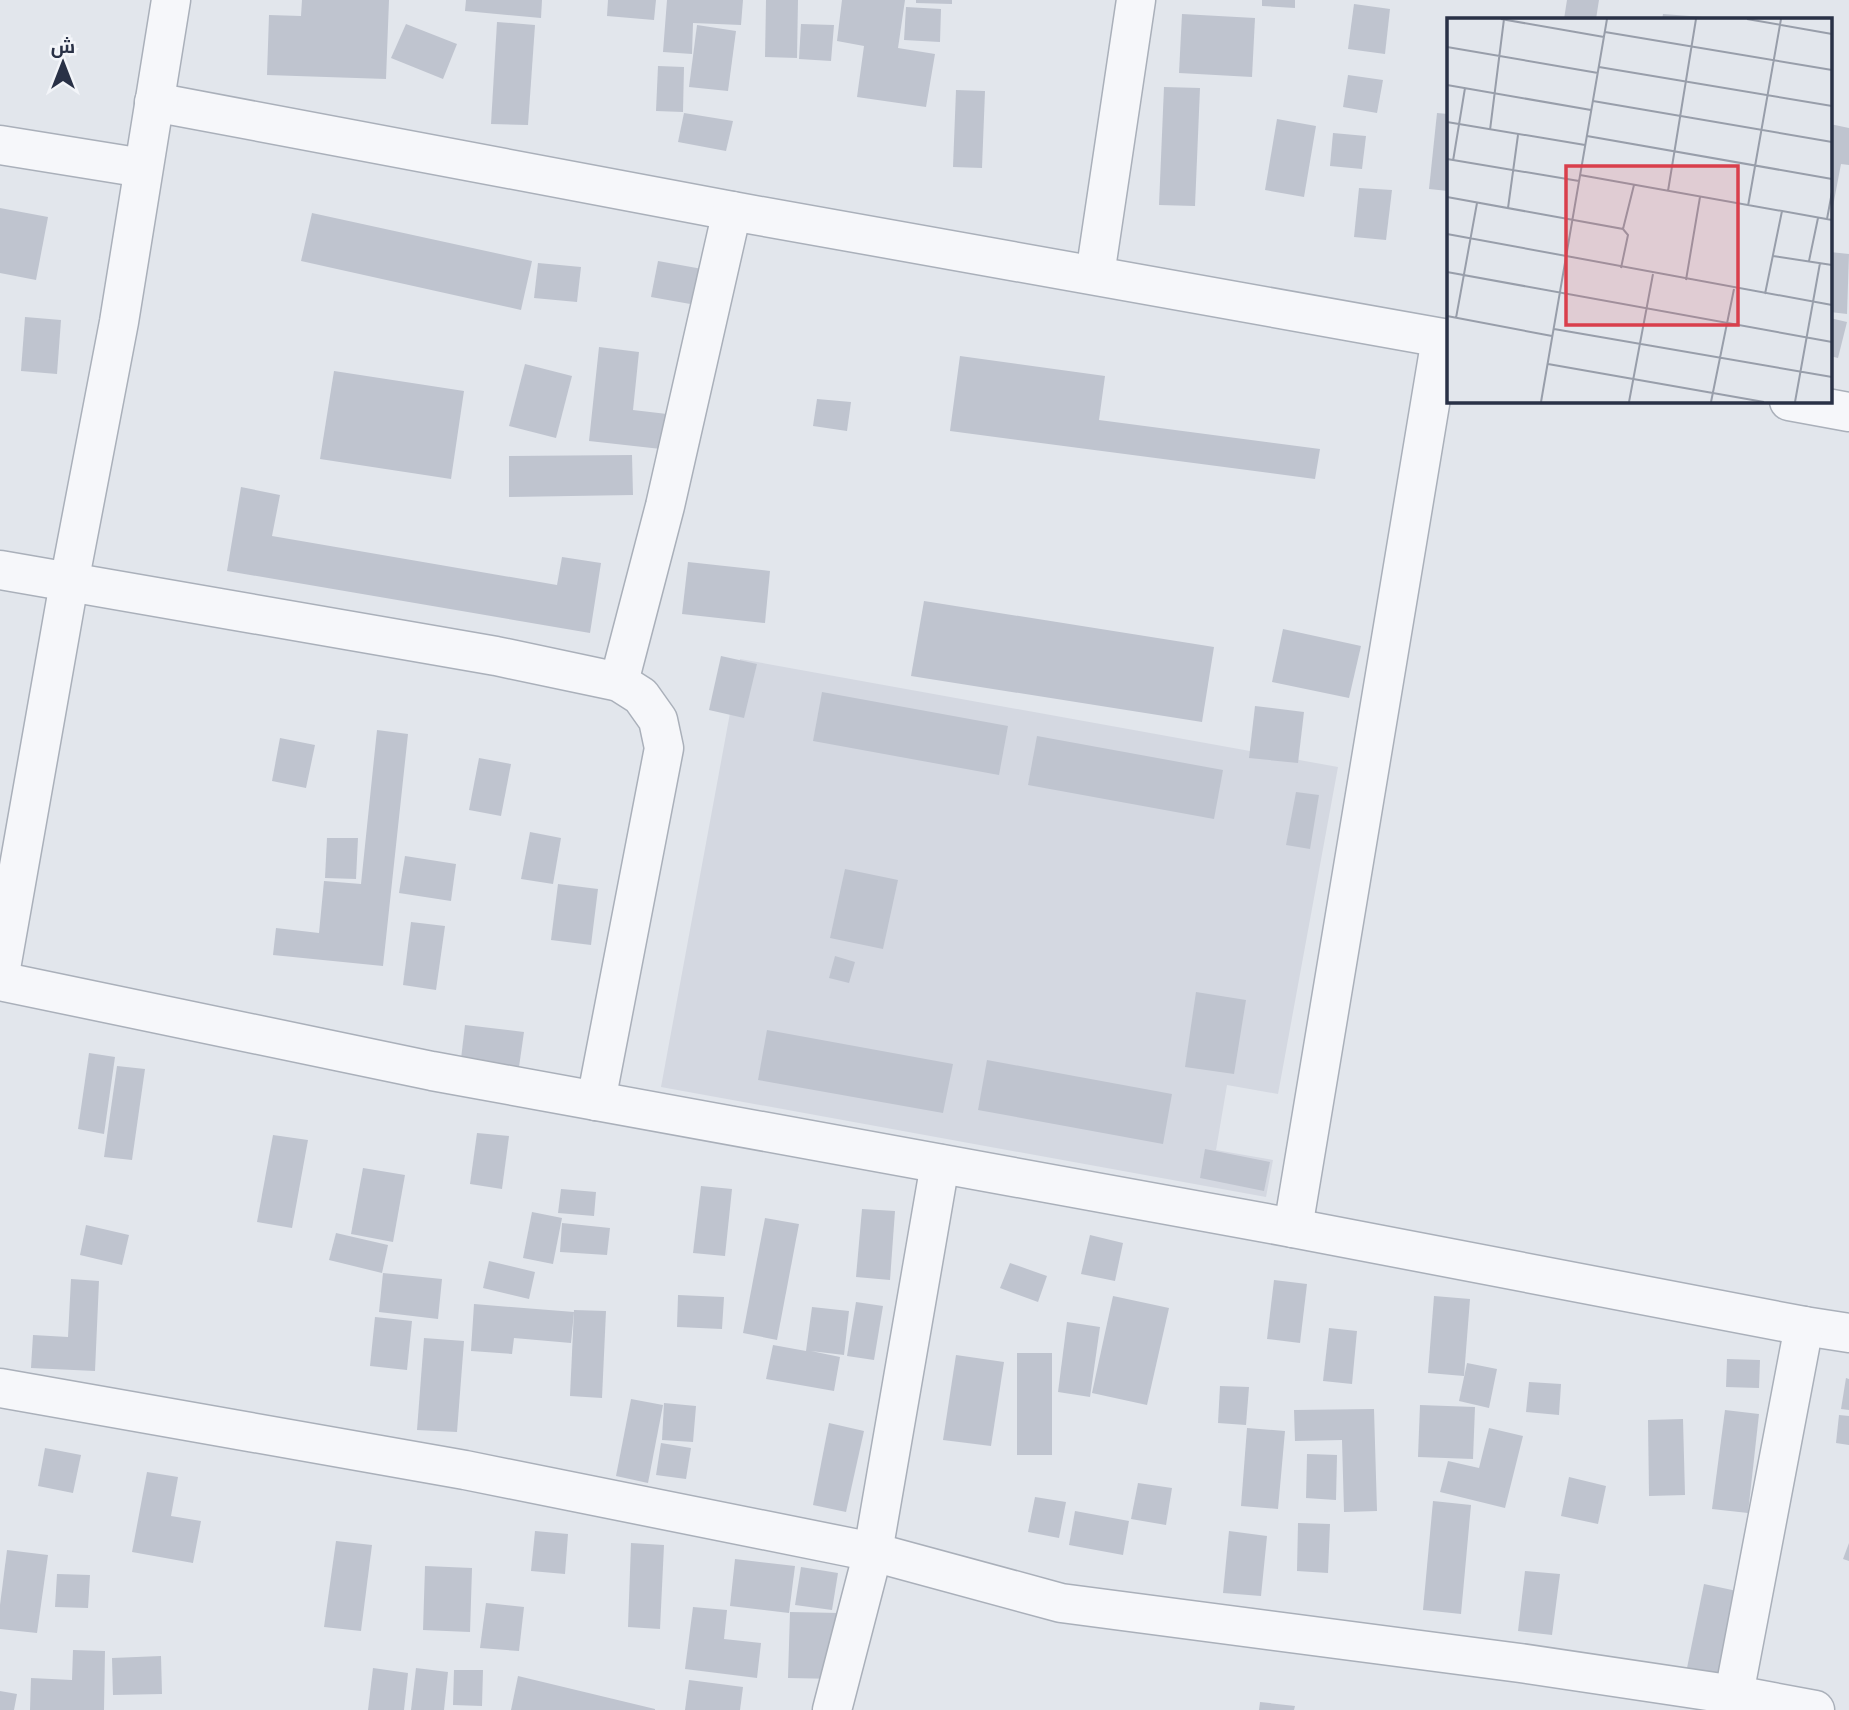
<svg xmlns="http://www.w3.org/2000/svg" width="1849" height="1710" font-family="Barlow,Cairo,sans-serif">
	<rect width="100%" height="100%" fill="#e2e6ec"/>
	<!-- built -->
	<polygon fill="#d4d8e1" points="740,659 1338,767 1278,1094 1227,1085 1216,1150 1273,1160 1266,1197 661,1087"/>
	<!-- building -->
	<g fill="#bfc4cf">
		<polygon points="302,0 389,0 386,79 267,75 269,15 301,16"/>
		<polygon points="466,0 542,0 541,18 465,11"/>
		<polygon points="608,0 656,0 654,20 607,16"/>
		<polygon points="667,0 743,0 741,25 693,23 692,54 663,52"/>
		<polygon points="766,0 798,0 797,58 765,57"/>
		<polygon points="842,0 905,0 898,48 935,54 926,107 857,97 864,46 837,41"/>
		<polygon points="916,0 952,0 952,4 916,3"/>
		<polygon points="1262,0 1295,0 1295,8 1262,6"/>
		<polygon points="1567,0 1599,0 1596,19 1564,19"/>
		<polygon points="1354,4 1390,9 1385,54 1348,49"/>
		<polygon points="906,7 941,9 940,42 904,40"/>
		<polygon points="1182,14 1255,18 1252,77 1179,73"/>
		<polygon points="1663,14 1703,17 1703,19 1662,19"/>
		<polygon points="497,22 535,25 528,125 491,124"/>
		<polygon points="406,24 457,44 443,79 391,58"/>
		<polygon points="801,24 834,25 831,61 799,59"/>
		<polygon points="697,25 736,31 728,91 689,87"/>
		<polygon points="658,66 684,67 683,112 656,111"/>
		<polygon points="1348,75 1383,80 1377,113 1343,107"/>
		<polygon points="1164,87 1200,88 1195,206 1159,205"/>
		<polygon points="956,90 985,91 982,168 953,167"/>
		<polygon points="684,113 733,121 726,151 678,142"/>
		<polygon points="1437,113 1448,114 1448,191 1429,189"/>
		<polygon points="1277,119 1316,126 1304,197 1265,190"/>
		<polygon points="1830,124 1849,128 1849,165 1841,164 1831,217"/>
		<polygon points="1333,133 1366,136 1362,169 1330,166"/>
		<polygon points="1359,188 1392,190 1386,240 1354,237"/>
		<polygon points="0,208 48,217 36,280 0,273"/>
		<polygon points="312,213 532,261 521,310 301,261"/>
		<polygon points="1830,252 1849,254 1847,314 1830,312"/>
		<polygon points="658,261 730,274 724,310 651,297"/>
		<polygon points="538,263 581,267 577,302 534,298"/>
		<polygon points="25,317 61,320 57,374 21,371"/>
		<polygon points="1830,318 1847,322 1838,358 1830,356"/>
		<polygon points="599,347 639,352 633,410 701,418 697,453 589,441"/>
		<polygon points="960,356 1105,376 1099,420 1320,449 1315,479 950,431"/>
		<polygon points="525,364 572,376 556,438 509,426"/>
		<polygon points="334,371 464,391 451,479 320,459"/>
		<polygon points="817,399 851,402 847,431 813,426"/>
		<polygon points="632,455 633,495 509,497 509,456"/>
		<polygon points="241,487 280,495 272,536 557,585 562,557 601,563 590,633 227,571"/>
		<polygon points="688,562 770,571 765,623 682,614"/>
		<polygon points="924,601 1214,647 1202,722 911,676"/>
		<polygon points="1283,629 1361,646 1349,698 1272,682"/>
		<polygon points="721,656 757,664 744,718 709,710"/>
		<polygon points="822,692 1008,726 999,775 813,741"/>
		<polygon points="1255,706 1304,712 1298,763 1249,758"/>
		<polygon points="377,730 408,734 383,966 273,955 276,928 319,933 324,881 361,884"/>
		<polygon points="1037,736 1223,770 1214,819 1028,785"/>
		<polygon points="280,738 315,745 306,788 272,781"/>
		<polygon points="479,758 511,764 501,816 469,810"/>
		<polygon points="1296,792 1319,795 1310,849 1286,845"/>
		<polygon points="530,832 561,838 553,884 521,879"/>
		<polygon points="327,838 358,838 356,879 325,878"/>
		<polygon points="405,856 456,864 451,901 399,893"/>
		<polygon points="845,869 898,880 883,949 830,938"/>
		<polygon points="558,884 598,889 591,945 551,940"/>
		<polygon points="411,922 445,926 436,990 403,985"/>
		<polygon points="835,956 855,962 849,983 829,978"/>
		<polygon points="1196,992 1246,1000 1234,1074 1185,1067"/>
		<polygon points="465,1025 524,1032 519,1067 461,1059"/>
		<polygon points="767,1030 953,1064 943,1113 758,1080"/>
		<polygon points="89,1053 115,1057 104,1134 78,1129"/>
		<polygon points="987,1060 1172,1094 1163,1144 978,1110"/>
		<polygon points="117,1066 145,1069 132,1160 104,1157"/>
		<polygon points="477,1133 509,1136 502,1189 470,1184"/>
		<polygon points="273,1135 308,1140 292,1228 257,1222"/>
		<polygon points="1205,1149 1270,1162 1264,1191 1200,1178"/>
		<polygon points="363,1168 405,1175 393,1242 351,1234"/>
		<polygon points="701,1186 732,1189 725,1256 693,1253"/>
		<polygon points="561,1189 596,1192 594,1216 558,1213"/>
		<polygon points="862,1209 895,1211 890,1280 856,1277"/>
		<polygon points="532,1212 562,1218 553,1264 523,1258"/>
		<polygon points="765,1218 799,1224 777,1340 743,1333"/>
		<polygon points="562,1223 610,1228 607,1255 560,1252"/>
		<polygon points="86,1225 129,1235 122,1265 80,1255"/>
		<polygon points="336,1233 388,1245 382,1273 329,1260"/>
		<polygon points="1090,1235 1123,1243 1115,1281 1081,1274"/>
		<polygon points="489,1261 535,1272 529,1299 483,1288"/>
		<polygon points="1010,1263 1047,1276 1038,1302 1000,1288"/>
		<polygon points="383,1273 442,1279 438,1319 379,1312"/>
		<polygon points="71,1279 99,1281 95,1371 31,1368 33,1335 68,1337"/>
		<polygon points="1274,1280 1307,1284 1300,1343 1267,1339"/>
		<polygon points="678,1295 724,1297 722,1329 677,1327"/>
		<polygon points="1113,1296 1169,1308 1147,1405 1092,1393"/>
		<polygon points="1434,1296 1470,1299 1464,1376 1428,1373"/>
		<polygon points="856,1302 883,1306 874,1360 847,1356"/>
		<polygon points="474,1304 574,1312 571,1343 514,1338 512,1354 471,1351"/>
		<polygon points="812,1307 849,1311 844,1355 811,1351 840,1357 834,1391 766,1379 773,1345 806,1351"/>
		<polygon points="574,1310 606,1311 602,1398 570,1396"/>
		<polygon points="375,1317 412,1321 407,1370 370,1366"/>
		<polygon points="1067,1322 1100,1327 1090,1397 1058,1392"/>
		<polygon points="1329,1328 1357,1331 1352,1384 1323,1381"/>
		<polygon points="424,1338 464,1341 457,1432 417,1430"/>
		<rect x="1017" y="1353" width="35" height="102"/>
		<polygon points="956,1355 1004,1362 991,1446 943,1440"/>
		<polygon points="1727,1359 1760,1360 1759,1388 1726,1387"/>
		<polygon points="1467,1363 1497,1369 1489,1408 1459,1401"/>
		<polygon points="1846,1378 1849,1379 1849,1410 1841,1409"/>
		<polygon points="1529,1382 1561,1384 1559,1415 1526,1412"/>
		<polygon points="1220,1386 1249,1387 1246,1425 1218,1423"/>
		<polygon points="631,1399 663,1405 648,1483 616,1476"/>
		<polygon points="664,1403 696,1406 693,1442 662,1440"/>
		<polygon points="1420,1405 1475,1407 1473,1459 1418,1457"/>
		<polygon points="1374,1409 1377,1511 1344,1512 1342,1440 1295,1441 1294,1410"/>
		<polygon points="1725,1410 1759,1414 1748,1513 1712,1509"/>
		<polygon points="1839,1415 1849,1416 1849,1445 1836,1443"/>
		<polygon points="1683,1419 1685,1495 1649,1496 1648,1420"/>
		<polygon points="829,1423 864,1431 846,1512 813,1505"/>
		<polygon points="1247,1428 1285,1431 1278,1509 1241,1506"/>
		<polygon points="1489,1428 1523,1436 1505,1508 1440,1492 1448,1461 1479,1468"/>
		<polygon points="661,1443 691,1448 686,1479 656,1475"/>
		<polygon points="45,1448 81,1455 73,1493 38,1486"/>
		<polygon points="1307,1454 1337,1455 1336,1500 1306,1498"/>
		<polygon points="147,1472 178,1477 171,1516 201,1521 193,1563 132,1552"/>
		<polygon points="1569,1477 1606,1486 1598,1524 1561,1516"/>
		<polygon points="1138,1483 1172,1488 1166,1525 1131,1519"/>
		<polygon points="1035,1497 1066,1502 1059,1538 1028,1532"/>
		<polygon points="1433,1501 1471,1505 1461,1614 1423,1610"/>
		<polygon points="1075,1511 1129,1521 1123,1555 1069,1545"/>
		<polygon points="1298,1523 1330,1524 1328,1573 1297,1571"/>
		<polygon points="535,1531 568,1534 565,1574 531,1571"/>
		<polygon points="1229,1531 1267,1536 1261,1596 1223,1593"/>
		<polygon points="336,1541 372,1545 361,1631 324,1627"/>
		<polygon points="631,1543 664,1545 660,1629 628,1627"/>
		<polygon points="1849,1543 1849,1561 1843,1559"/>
		<polygon points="7,1550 48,1555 37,1633 0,1629 0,1605"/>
		<polygon points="735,1559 795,1566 789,1613 730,1606"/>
		<polygon points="425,1566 472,1568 470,1632 423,1630"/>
		<polygon points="801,1567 838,1573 832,1610 795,1605"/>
		<polygon points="1525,1571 1560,1574 1552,1635 1518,1631"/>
		<polygon points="57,1574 90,1575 88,1608 55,1607"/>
		<polygon points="1704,1584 1751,1594 1732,1677 1687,1668"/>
		<polygon points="486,1603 524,1607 519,1651 480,1648"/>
		<polygon points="693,1607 727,1610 724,1639 761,1643 757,1678 685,1669"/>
		<polygon points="790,1612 840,1613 837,1679 788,1678"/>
		<polygon points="73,1650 105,1651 104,1710 30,1710 31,1678 72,1680"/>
		<polygon points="161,1656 162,1694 113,1695 112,1658"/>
		<polygon points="373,1668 408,1673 404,1710 368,1710"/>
		<polygon points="416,1668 448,1672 444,1710 411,1710"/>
		<polygon points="454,1670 483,1670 482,1706 453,1705"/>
		<polygon points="518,1676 655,1709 655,1710 511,1710"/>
		<polygon points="689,1680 743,1687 740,1710 685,1710"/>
		<polygon points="0,1691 17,1694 14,1710 0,1710"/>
		<polygon points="1260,1702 1295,1706 1294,1710 1259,1710"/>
	</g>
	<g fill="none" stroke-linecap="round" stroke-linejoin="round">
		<!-- minor casing -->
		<g stroke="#aab0ba" stroke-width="41">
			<g id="minor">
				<polyline points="154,102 732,211 1448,339"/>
				<polyline points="0,145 143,168"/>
				<polyline points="1095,275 1136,0"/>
				<polyline points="1789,401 1849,412"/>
				<polyline points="0,570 496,656 619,682 641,696 658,720 664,748 596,1101"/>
				<polyline points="619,682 665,506 732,211"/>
				<polyline points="0,981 432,1071 1293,1228 1804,1326 1849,1333"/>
				<polyline points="1293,1228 1441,338"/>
				<polyline points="0,1388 465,1470 873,1552 1061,1603 1520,1663 1735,1695 1815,1710"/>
				<polyline points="832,1710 873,1552 940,1164"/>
				<polyline points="1731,1710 1804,1326"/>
			</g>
		</g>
		<!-- tertiary casing -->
		<g stroke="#aab0ba" stroke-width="41">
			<polyline id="tertiary" points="0,974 69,583 119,322 171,0"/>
		</g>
		<!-- minor -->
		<use href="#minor" stroke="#f6f7fa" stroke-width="38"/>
		<!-- tertiary -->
		<use href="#tertiary" stroke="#f6f7fa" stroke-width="38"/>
	</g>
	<!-- overview -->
	<g transform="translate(1447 18)">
		<rect width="385" height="385" fill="#e2e6ec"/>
		<path fill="none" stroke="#989eaa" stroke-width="2" d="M54,1L157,19M300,1L385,16M158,14L385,52M0,29L151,55M152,49L385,88M0,67L144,92M146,83L385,124M0,104L138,127M43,112L57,1M140,118L385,161M0,141L132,163M6,143L18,70M133,157L385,202M221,173L249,1M0,179L176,211L181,217L174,250M301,188L334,1M61,190L71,117M380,201L385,174M176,211L187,167M0,216L385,287M326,238L385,247M362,243L371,200M0,254L385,324M239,262L253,179M318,276L335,193M0,298L105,318M9,300L30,185M107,311L385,359M101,346L317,384M94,384L160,1M182,384L206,256M264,384L287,271M348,384L373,245"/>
		<path fill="#d93f4c" fill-opacity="0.15" stroke="#d93f4c" stroke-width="3.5" d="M119,148H291V307H119Z"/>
		<rect width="385" height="385" fill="none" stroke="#293146" stroke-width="3.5"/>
	</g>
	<!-- north arrow -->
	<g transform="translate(63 63)" stroke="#f3f5f9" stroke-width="5" paint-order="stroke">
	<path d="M0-5L12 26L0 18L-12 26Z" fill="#293146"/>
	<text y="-10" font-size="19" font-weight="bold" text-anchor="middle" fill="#293146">ش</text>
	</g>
</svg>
